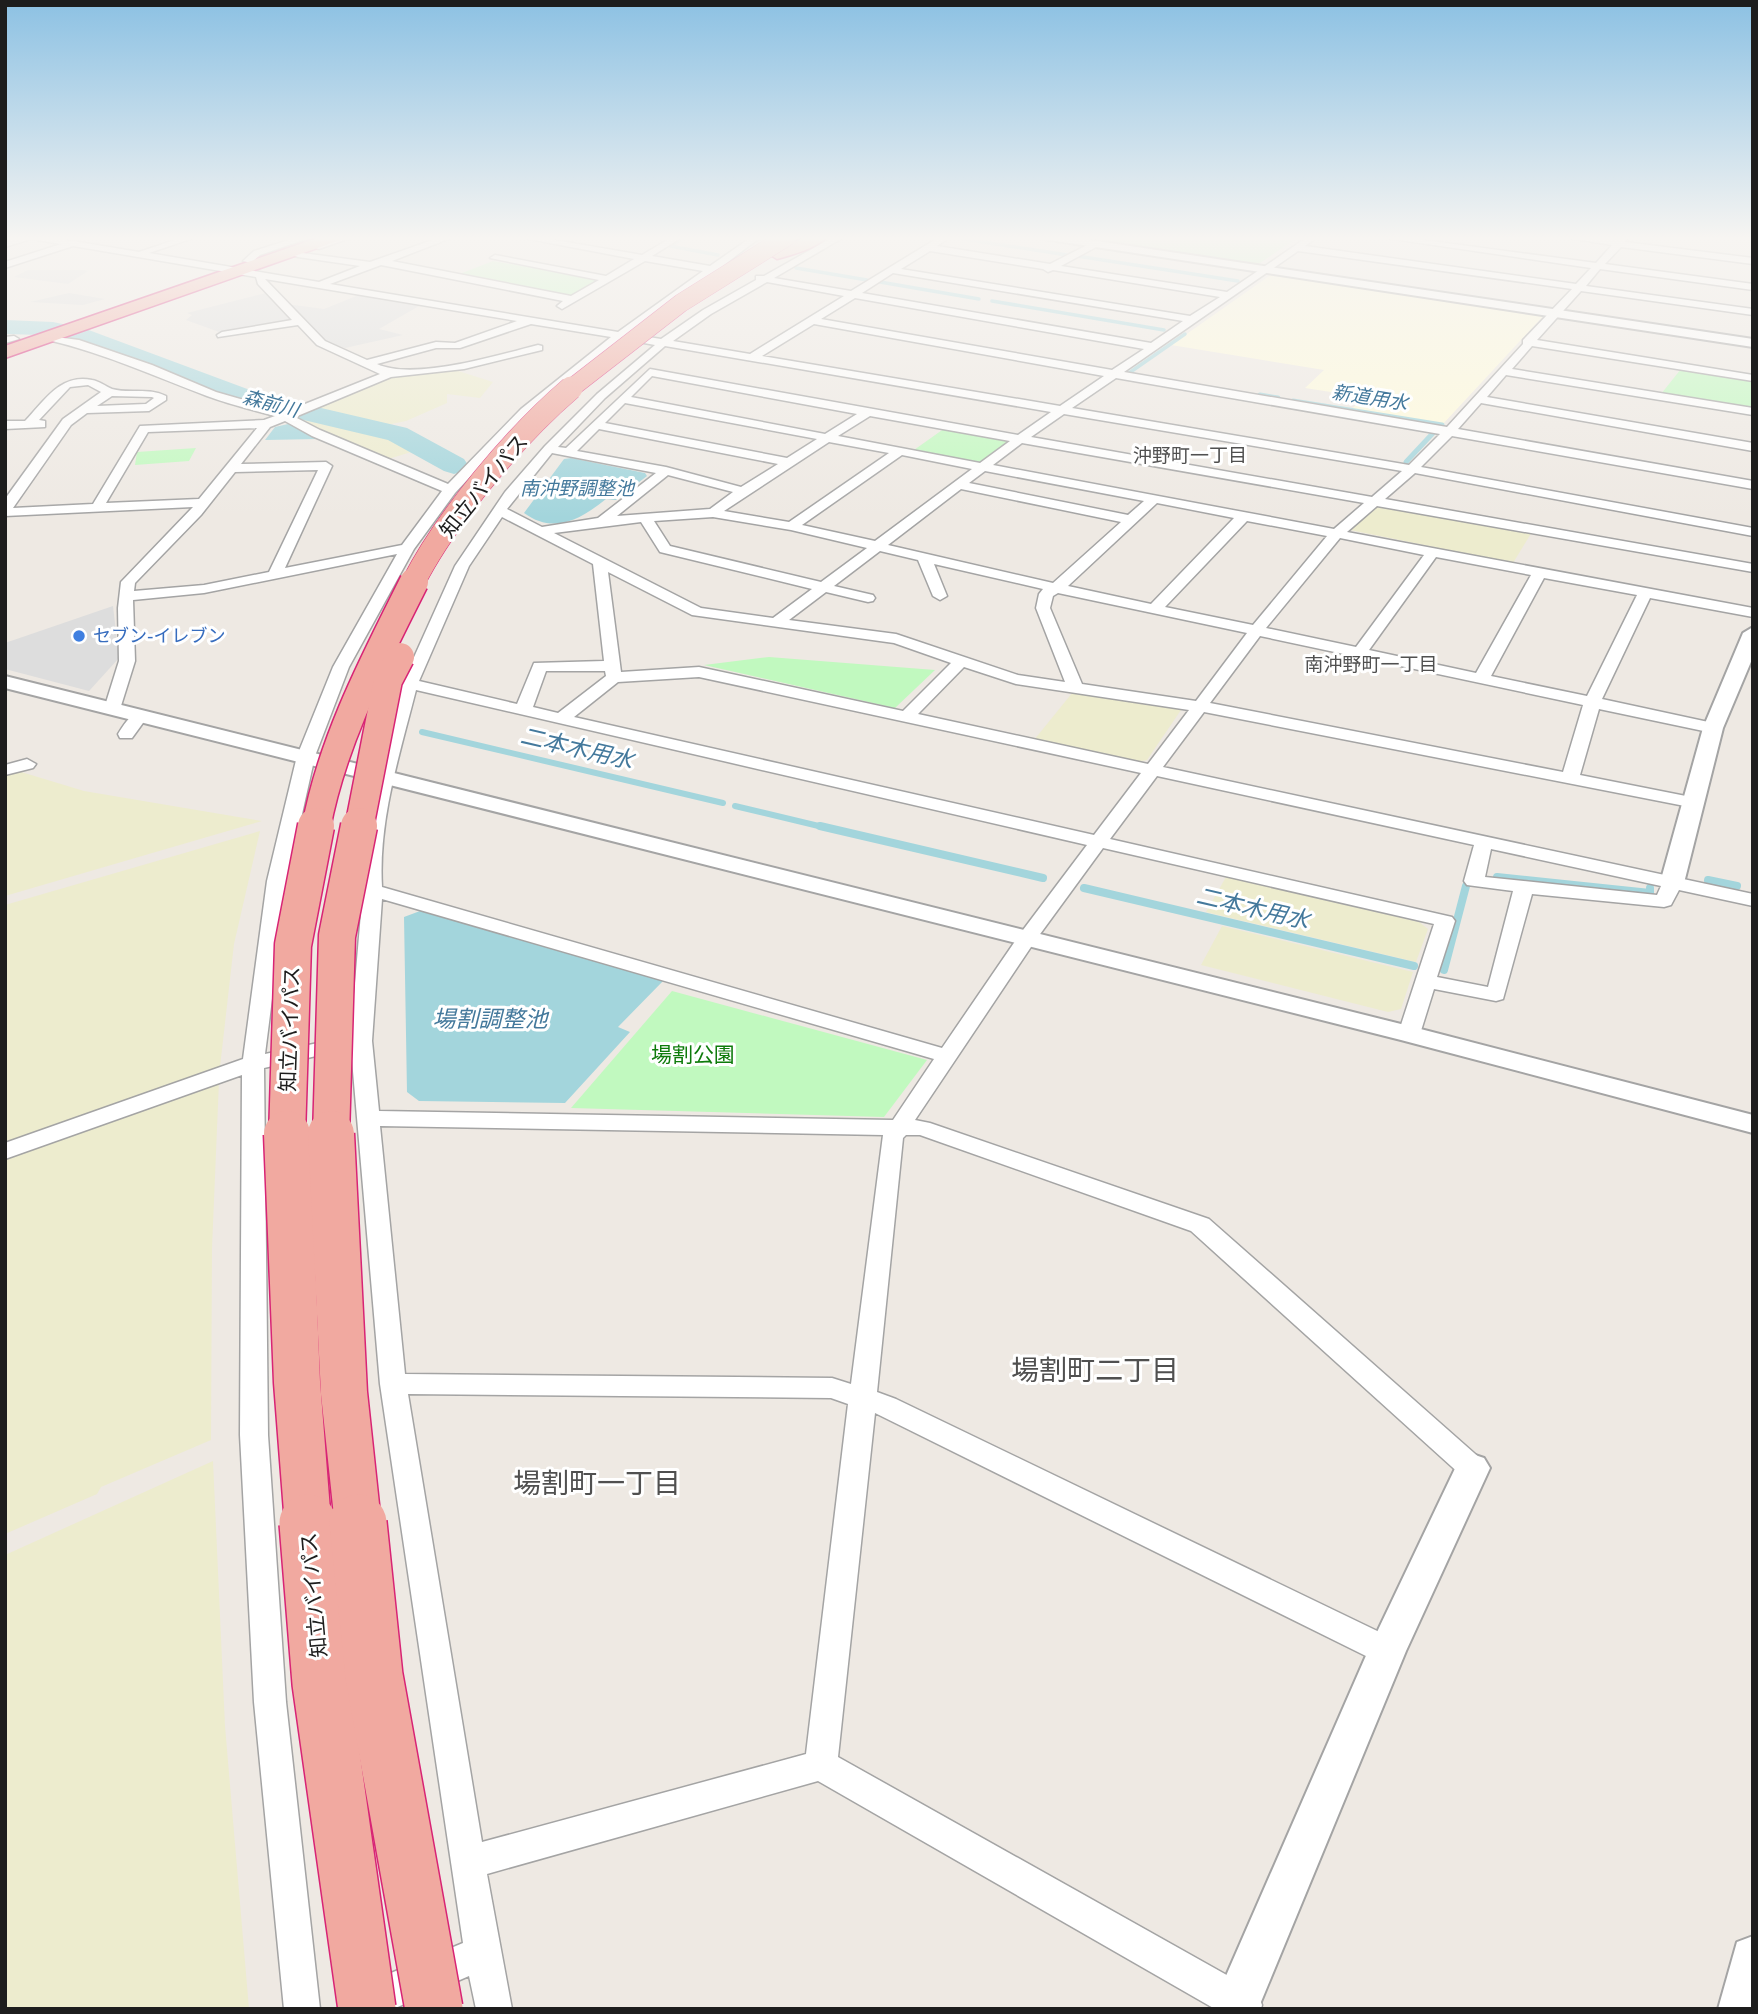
<svg xmlns="http://www.w3.org/2000/svg" width="1758" height="2014" font-family="'DejaVu Sans','Noto Sans JP',sans-serif">
	<rect width="100%" height="100%" fill="#eee9e3"/>
	<!-- education -->
	<polygon fill="#fffbdb" points="1272,274 1415,297 1544,315 1443,424 1352,409 1363,397 1305,388 1324,370 1171,345"/>
	<!-- farmland -->
	<g fill="#edecce">
		<polygon points="452,369 493,382 480,398 447,394 447,403 406,421 372,428 390,434 418,450 385,460 292,418 387,378"/>
		<polygon points="1388,506 1532,532 1513,563 1350,530 1377,507"/>
		<polygon points="1073,692 1177,706 1181,710 1147,760 1137,762 1034,740"/>
		<polygon points="18,771 84,791 262,821 5,896 5,774"/>
		<polygon points="260,831 234,944 220,1067 5,1143 5,905"/>
		<polygon points="1226,877 1419,922 1428,929 1416,962 1206,912"/>
		<polygon points="1222,926 1413,972 1401,1009 1388,1012 1201,965"/>
		<polygon points="219,1081 212,1248 211,1440 101,1487 97,1494 5,1534 5,1159"/>
		<polygon points="213,1461 225,1726 249,2009 5,2009 5,1555"/>
	</g>
	<!-- park -->
	<g fill="#c1f9bf">
		<polygon points="1064,236 1300,236 1260,263 1251,263"/>
		<polygon points="493,261 599,279 600,281 576,296 570,296 457,275"/>
		<polygon points="1681,369 1753,381 1753,409 1661,394"/>
		<polygon points="945,428 1015,440 982,464 914,450"/>
		<polygon points="196,448 189,461 135,465 137,452"/>
		<polygon points="769,657 935,670 895,708 704,665"/>
		<polygon points="672,991 927,1060 884,1117 571,1108"/>
	</g>
	<!-- parking -->
	<g fill="#ddd">
		<polygon points="28,270 85,270 88,271 68,284 14,277"/>
		<polygon points="69,293 105,299 83,305 30,302"/>
		<polygon points="266,293 293,321 222,333 186,320 192,315 187,313"/>
		<polygon points="359,295 419,306 379,329 403,335 345,348 325,341 286,304 324,309"/>
		<polygon points="113,606 119,658 89,691 5,669 5,643"/>
	</g>
	<!-- water -->
	<g fill="#a3d5dc">
		<polygon points="288,424 319,439 265,440 275,427"/>
		<path d="M571,458L645,473L647,476L616,500L606,499C581,519 554,535 524,513L564,459Z"/>
		<polygon points="420,911 664,980 618,1027 630,1032 565,1103 419,1101 407,1092 404,917"/>
	</g>
	<g fill="none" stroke-linecap="round" stroke-linejoin="round">
		<!-- stream-far3 -->
		<g stroke="#a3d5dc" stroke-width="3.5">
			<polyline points="687,236 670,246 718,255"/>
			<polyline points="951,237 1067,255"/>
			<polyline points="1077,256 1238,281"/>
			<polyline points="796,268 867,280"/>
			<polyline points="880,282 979,299"/>
			<polyline points="992,301 1164,330"/>
			<polyline points="1137,375 1129,373 1185,334"/>
		</g>
		<!-- stream-far2 -->
		<g stroke="#a3d5dc" stroke-width="5">
			<polyline points="1260,395 1278,398"/>
			<polyline points="1293,401 1442,425"/>
			<polyline points="1406,462 1434,432"/>
		</g>
		<!-- stream-far1 -->
		<g stroke="#a3d5dc" stroke-width="6">
			<polyline points="422,732 723,803"/>
			<polyline points="735,806 827,828"/>
		</g>
		<!-- stream -->
		<g stroke="#a3d5dc" stroke-width="8">
			<polyline points="820,826 1043,878"/>
			<polyline points="1497,877 1650,893 1650,888"/>
			<polyline points="1708,880 1737,886"/>
			<polyline points="1084,888 1414,966"/>
			<polyline points="1444,970 1466,886"/>
		</g>
		<!-- river -->
		<polygon fill="#a3d5dc" fill-rule="evenodd" points="5,320 53,322 86,329 261,394 407,428 464,459 468,465 464,471 454,474 444,471 388,440 244,406 69,339 41,335 5,334"/>
		<!-- minor casing -->
		<g stroke="#a4a4a4" stroke-width="3">
			<g id="minor">
				<path d="M23,236H43L139,252L187,236H199L149,253L319,282L360,266L298,257L295,256V252L370,262L444,236H456L392,261L571,296L599,280L490,258L495,255L606,276L634,259L513,236H532L642,255L674,236H684L652,256L710,266L753,236H762L720,268L723,269V273H713L630,334L661,339L703,310L756,280V276H764L835,236H846L774,278L851,291L941,236H952L937,246L1050,264L1095,241L1100,244L1098,246L1061,266L1227,292L1309,236H1319L1305,246L1576,284L1591,268L1372,236H1394L1596,263L1612,245L1556,236L1616,240L1620,236H1629L1625,242L1753,258V264L1621,247L1605,264L1753,284V290L1600,269L1586,286L1753,309V315L1581,291L1537,340L1753,375V381L1532,346L1512,369L1753,408V415L1506,375L1487,397L1753,443V451L1481,403L1458,429L1753,481V489L1452,436L1421,467L1753,528V536L1415,473L1385,499L1753,564V572L1377,506L1347,532L1753,608V617L1650,598L1602,699L1713,723L1721,728L1713,733L1599,709L1580,775L1701,799L1704,803L1701,807L1695,808L1204,712L1163,767L1753,894V906L1679,890L1671,905L1664,907L1532,894L1503,999L1496,1001L1434,989L1420,1034L1417,1039H1401L1398,1034L1434,924L1103,848L1035,941L915,1120L930,1123L1209,1219L1482,1460L1486,1468L1482,1476L1472,1479L1462,1476L1191,1231L920,1135H906L903,1138L877,1392L896,1399L1398,1641L1402,1651L1398,1661L1387,1665L1376,1661L875,1413L838,1757L1257,1992L1262,2005L1261,2009H1215L818,1781L487,1874L512,2009H476L469,1976L393,2009H353L350,2001L355,1988L463,1943L380,1384L351,1048L264,1068L268,1435L286,1702L320,2009H284L254,1702L240,1435L242,1075L5,1159V1143L243,1059L267,881L297,756L333,667L397,554L204,593L133,600L135,661L120,709L118,712H106L104,709L119,661L118,608L121,582L193,507L5,516V499L63,419L101,392L88,385L70,387L39,420L45,421V427L5,429V421H25C44,401 61,373 92,380C99,381 105,386 112,389C129,394 148,387 166,396V400L149,411L87,413L71,425L13,508L93,504L140,426L264,420L275,416C252,410 229,404 207,396C154,376 104,353 48,340V336L79,340L152,365L216,392L285,412L380,374L317,345L298,325L218,337L217,335L222,332L292,320L258,284L256,277L73,246L5,268V262L61,244L31,239L5,247V241ZM930,251L1043,269L1048,272L1053,270L1220,297L1190,316L901,269ZM1298,251L1572,289L1523,340V344L1447,427L1124,372ZM645,261L703,271L618,332L330,284L381,265L563,301L557,306L562,309ZM893,273L1183,321L1151,343L862,293ZM265,279L517,321L455,343L436,342L367,360L325,341ZM767,282L844,296L750,354L673,341L711,314ZM855,298L1144,349L1112,370L821,319ZM531,324L611,337L521,409L448,484L320,430L295,417L391,377L464,369L542,350V346L538,345C498,355 414,381 377,364L436,348H460ZM814,324L1104,376L1060,406L762,356ZM622,339L655,345L597,394L545,446L505,492L455,566L402,684L377,776L362,859L363,890L350,1041L342,1038L265,1054L287,881L315,756L349,667L414,549L455,493L529,413ZM665,346L1051,412L1018,435L650,369L566,448L558,447L605,398ZM652,376L857,414L825,434L631,397ZM1116,378L1440,434L1409,465L1072,408ZM112,396L152,397L154,398L146,404L97,406ZM625,403L817,439L787,458L605,423ZM1064,414L1402,471L1372,497L1031,437ZM870,416L1010,441L980,463L838,436ZM285,421L312,436L442,491L402,545L285,568L332,466L326,462L241,464L270,427ZM257,428L199,499L106,503L148,432ZM599,429L778,464L741,487L666,467L577,451ZM829,442L889,453L789,522L724,511ZM1022,443L1364,503L1334,529L993,465ZM552,453L656,473L598,518L542,527L507,509ZM902,455L972,469L875,541L802,525ZM318,470L269,572L204,585L134,591L135,583L201,515L235,472ZM985,471L1144,501L1128,515L969,483ZM668,475L733,492L710,509L617,516ZM961,489L1121,522L1053,583L888,545ZM1157,503L1234,518L1151,604L1068,586ZM502,517L593,564L604,661L534,663L517,704L419,681L469,566ZM713,517L791,530L867,548L821,582L670,546L654,521ZM1247,521L1327,536L1253,625L1165,607ZM641,522L660,552L812,589L773,618L701,608L554,533ZM1340,538L1424,555L1356,647L1266,628ZM880,551L918,560L933,596L940,600L947,596L934,564L1043,589L1039,594L1036,608L1065,682L1018,675L896,634L789,620L826,592L868,602L873,601L875,598L873,595L834,586ZM1436,557L1531,575L1476,673L1369,650ZM608,572L692,615L894,643L951,663L903,711L699,667L621,672ZM1544,578L1637,595L1587,696L1491,676ZM1058,593L1247,633L1196,701L1082,684L1050,608L1053,596ZM1260,636L1583,705L1563,772L1210,703ZM964,667L1016,684L1189,710L1148,764L918,714ZM546,671H605L606,676L558,713L533,707ZM699,677L1141,773L1094,835L574,717L618,682ZM416,690L1087,845L1020,934L942,1048L382,887C378,821 400,753 416,690ZM1157,776L1474,845L1464,881L1467,885L1513,891L1488,987L1437,977L1455,921L1452,917L1110,839ZM1491,849L1661,886L1657,895L1485,877ZM382,899L934,1059L893,1120L379,1111L372,1041ZM380,1126L883,1135L851,1384L832,1378L405,1374ZM408,1394L831,1398L848,1404L806,1754L482,1842Z"/>
				<polygon points="301,236 314,236 260,255 251,263 243,261 254,251"/>
				<polygon points="343,236 356,236 319,249 311,247"/>
				<polygon points="5,337 14,336 19,339 5,343"/>
				<path d="M140,711L148,716L132,738H120L118,734C123,726 130,714 140,711Z"/>
				<polygon points="27,759 36,764 33,768 5,775 5,765"/>
			</g>
		</g>
		<!-- tertiary casing -->
		<g stroke="#a4a4a4" stroke-width="4">
			<g id="tertiary">
				<polygon points="1038,236 1063,236 1753,339 1753,347 1043,239"/>
				<polygon points="1753,627 1753,657 1723,728 1684,883 1680,888 1664,888 1660,883 1703,728 1743,633"/>
				<polygon points="5,676 1409,1026 1753,1115 1753,1133 1401,1040 5,688"/>
				<polygon points="1472,1454 1484,1458 1490,1468 1406,1651 1258,2009 1218,2009 1215,2001 1222,1985 1368,1651 1460,1458"/>
				<polygon points="1753,1936 1753,2009 1718,2009 1737,1942"/>
			</g>
		</g>
		<!-- trunk casing -->
		<g stroke="#d82475" stroke-width="3">
			<g id="trunk">
				<polygon points="323,236 345,236 343,239 5,358 5,346"/>
				<path d="M809,236H828C815,249 795,254 777,259L769,254L771,251Z"/>
			</g>
		</g>
		<!-- minor -->
		<use href="#minor" fill="#fff" fill-rule="evenodd"/>
		<!-- tertiary -->
		<use href="#tertiary" fill="#fff" fill-rule="evenodd"/>
		<!-- trunk -->
		<use href="#trunk" fill="#f1a9a0" fill-rule="evenodd"/>
		<!-- trunk-bridge-far5 casing -->
		<g stroke="#d82475" stroke-width="19" stroke-linecap="butt">
			<polyline id="trunk-bridge-far5" points="569,390 681,303 788,236"/>
		</g>
		<!-- trunk-bridge-far4 casing -->
		<g stroke="#d82475" stroke-width="24" stroke-linecap="butt">
			<path id="trunk-bridge-far4" d="M413,583C446,518 515,436 571,388"/>
		</g>
		<!-- trunk-bridge-far3 casing -->
		<g stroke="#d82475" stroke-width="31" stroke-linecap="butt">
			<g id="trunk-bridge-far3">
				<path d="M316,828C332,741 375,660 414,582"/>
				<polyline points="359,828 388,680 400,657"/>
			</g>
		</g>
		<!-- trunk-bridge-far2 casing -->
		<g stroke="#d82475" stroke-width="39" stroke-linecap="butt">
			<g id="trunk-bridge-far2">
				<polyline points="287,1136 293,945 316,826"/>
				<polyline points="331,1136 337,936 359,826"/>
			</g>
		</g>
		<!-- trunk-bridge-far1 casing -->
		<g stroke="#d82475" stroke-width="49" stroke-linecap="butt">
			<g id="trunk-bridge-far1">
				<polyline points="287,1134 297,1382 308,1524"/>
				<polyline points="331,1134 344,1393 358,1524"/>
			</g>
		</g>
		<!-- trunk-bridge casing -->
		<g stroke="#d82475" stroke-width="60" stroke-linecap="butt">
			<g id="trunk-bridge">
				<polyline points="308,1523 321,1683 367,2009"/>
				<polyline points="358,1523 374,1676 434,2009"/>
			</g>
		</g>
		<!-- trunk-bridge-far5 -->
		<use href="#trunk-bridge-far5" stroke="#f1a9a0" stroke-width="18"/>
		<!-- trunk-bridge-far4 -->
		<use href="#trunk-bridge-far4" stroke="#f1a9a0" stroke-width="23"/>
		<!-- trunk-bridge-far3 -->
		<use href="#trunk-bridge-far3" stroke="#f1a9a0" stroke-width="28"/>
		<!-- trunk-bridge-far2 -->
		<use href="#trunk-bridge-far2" stroke="#f1a9a0" stroke-width="36"/>
		<!-- trunk-bridge-far1 -->
		<use href="#trunk-bridge-far1" stroke="#f1a9a0" stroke-width="46"/>
		<!-- trunk-bridge -->
		<use href="#trunk-bridge" stroke="#f1a9a0" stroke-width="57"/>
	</g>
	<!-- sky -->
	<linearGradient id="sky" x2="0" y2="1"><stop stop-color="#8cc1e3"/><stop offset="0.46" stop-color="#f7f5f2"/><stop offset="1" stop-color="#f7f5f2" stop-opacity="0"/></linearGradient>
	<rect width="1758" height="518" fill="url(#sky)"/>
	<!-- markers -->
	<circle fill="#3f7fe0" stroke="#fff" stroke-width="2.5" cx="79" cy="636" r="7"/>
	<g text-anchor="middle" stroke-width="6" stroke-linejoin="round" paint-order="stroke">
		<!-- far-shop labels -->
		<g font-size="18" fill="#366cbe" stroke="#fff" text-anchor="start">
			<text x="93" y="642">セブン-イレブン</text>
		</g>
		<!-- far-water labels -->
		<g font-size="19" font-style="italic" fill="#44799c" stroke="#fff">
			<text transform="translate(1370 397) rotate(9)" y="7">新道用水</text>
			<text transform="translate(271 403) rotate(15)" y="7">森前川</text>
			<text x="577" y="495">南沖野調整池</text>
		</g>
		<!-- far-neighbourhood labels -->
		<g font-size="19" fill="#505050" stroke="#fff">
			<text x="1190" y="462">沖野町一丁目</text>
			<text x="1371" y="671">南沖野町一丁目</text>
		</g>
		<!-- street labels -->
		<g font-size="21" fill="#1d1d1d" stroke="#fff">
			<text transform="translate(484 486) rotate(-51)" y="7">知立バイパス</text>
			<text transform="translate(290 1029) rotate(-88)" y="7">知立バイパス</text>
			<text transform="translate(314 1595) rotate(-95)" y="7">知立バイパス</text>
		</g>
		<!-- park labels -->
		<g font-size="21" fill="#0e7b0b" stroke="#fff">
			<text x="693" y="1062">場割公園</text>
		</g>
		<!-- water labels -->
		<g font-size="23" font-style="italic" fill="#44799c" stroke="#fff">
			<text transform="translate(577 748) rotate(13)" y="8">二本木用水</text>
			<text transform="translate(1253 908) rotate(13)" y="8">二本木用水</text>
			<text x="490" y="1027">場割調整池</text>
		</g>
		<!-- near-neighbourhood labels -->
		<g font-size="28" fill="#505050" stroke="#fff">
			<text x="1095" y="1380">場割町二丁目</text>
			<text x="597" y="1493">場割町一丁目</text>
		</g>
	</g>
	<!-- border -->
	<rect width="1758" height="2014" fill="none" stroke="#1d1d1d" stroke-width="14"/>
</svg>
